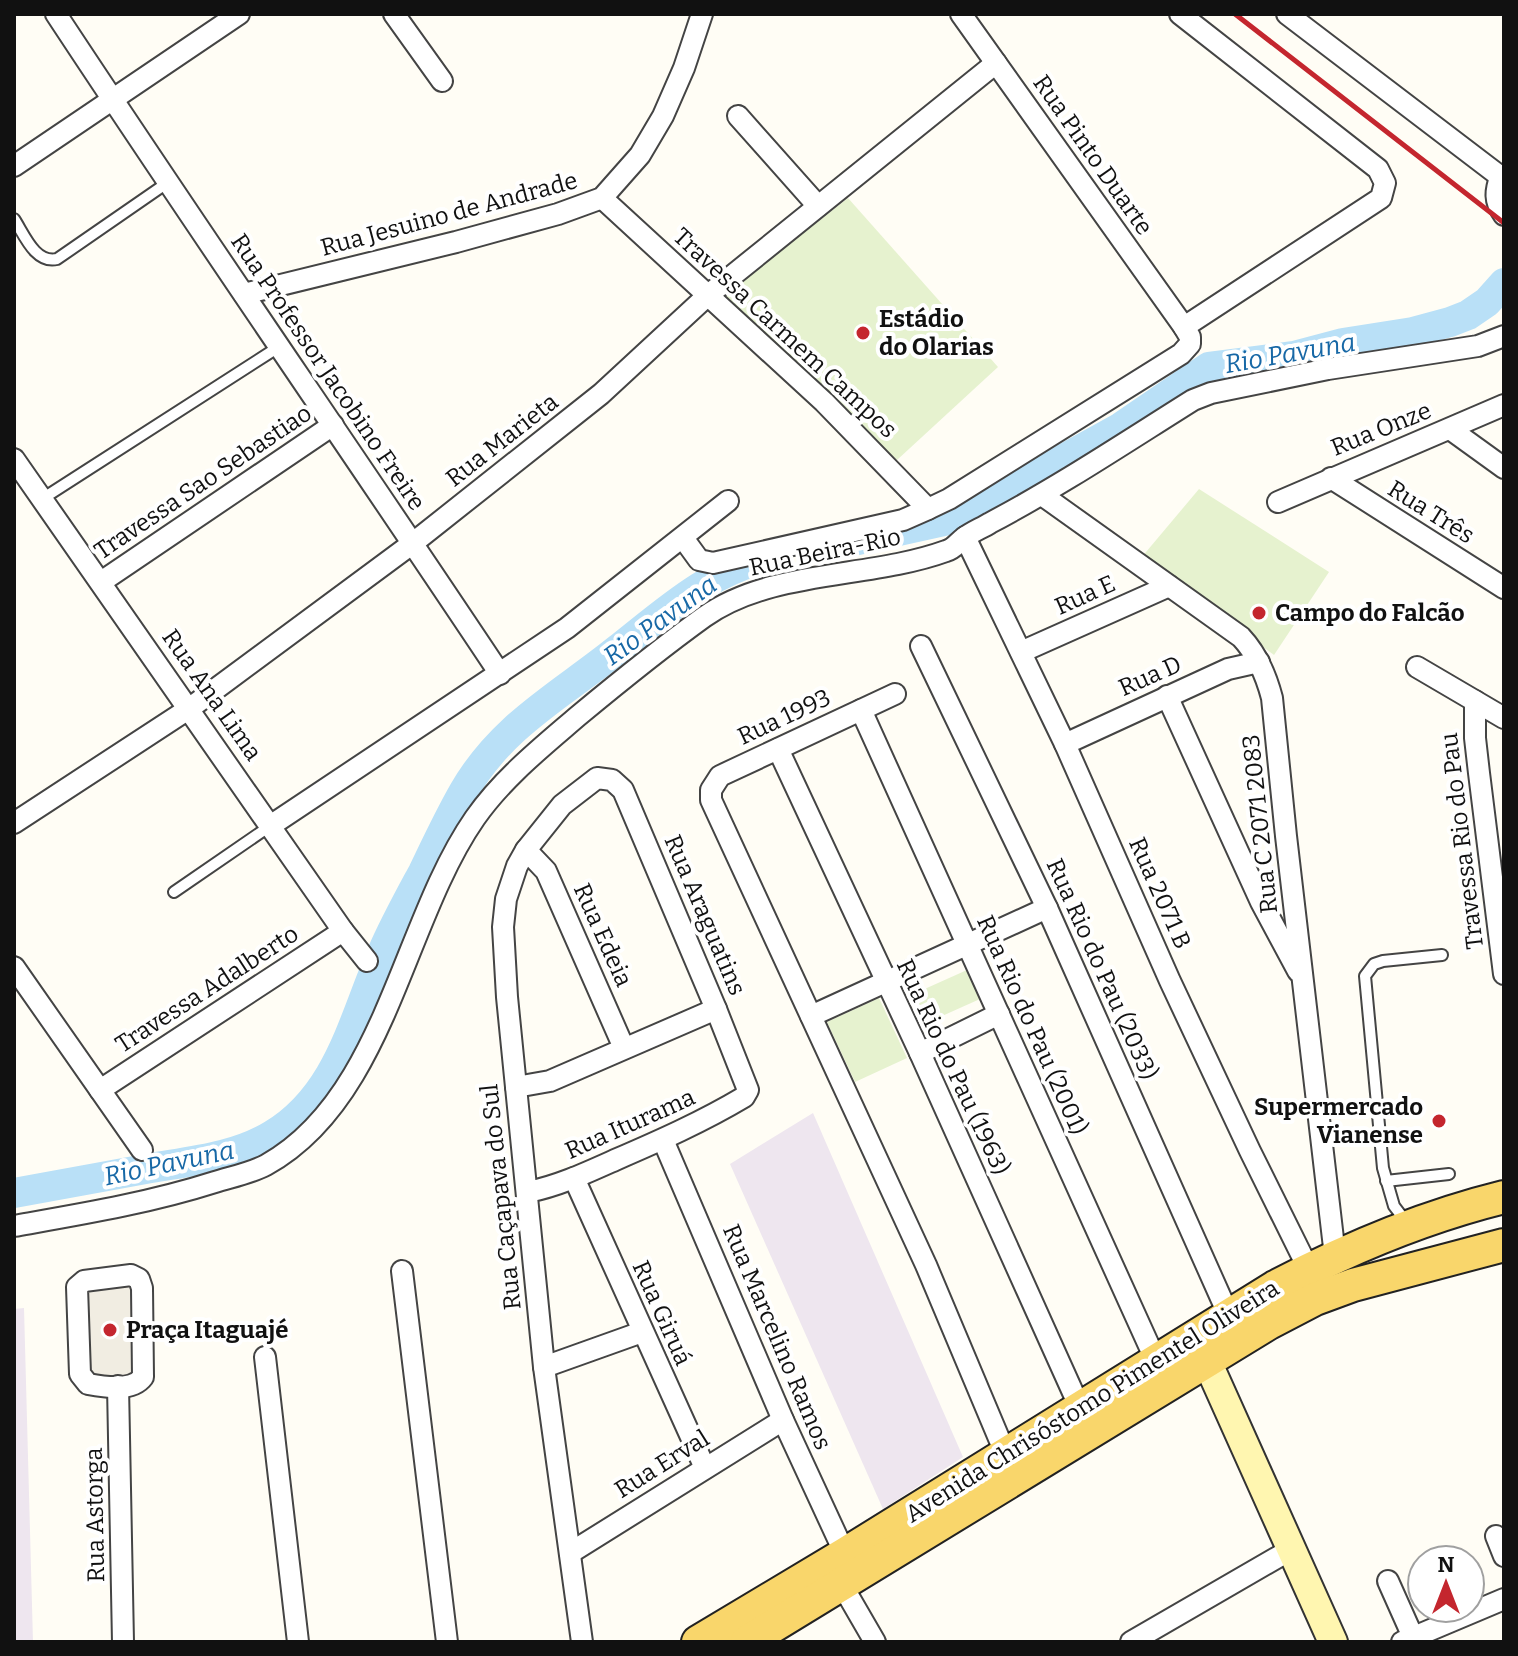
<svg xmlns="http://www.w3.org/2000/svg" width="1518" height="1656" font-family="Bitter,serif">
	<rect width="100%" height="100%" fill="#fffdf5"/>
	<!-- industrial -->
	<g fill="#eee6ef">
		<polygon points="813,1113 963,1457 883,1509 730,1164"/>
		<polygon points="24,1308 33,1642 14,1642 14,1309"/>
	</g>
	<!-- pitch -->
	<g fill="#e6f2cf">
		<polygon points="848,198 998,367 897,460 720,298"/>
		<polygon points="1199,489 1329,572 1274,655 1141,558"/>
		<polygon points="967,970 980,999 922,1025 909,996"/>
		<polygon points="879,998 907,1058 855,1082 827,1022"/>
	</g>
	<!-- plaza -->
	<polygon fill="#f1ede2" points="132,1284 134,1376 101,1380 88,1372 85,1289"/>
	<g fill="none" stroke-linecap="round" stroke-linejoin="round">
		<!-- river -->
		<g stroke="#b9e0f7" stroke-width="30">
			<polyline points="835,545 957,518 1121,427 1209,367 1294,356 1343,343 1413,332 1450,322 1468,315 1487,302 1504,283"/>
			<path d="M14,1193C60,1185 105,1176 151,1168C192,1161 236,1157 272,1135C339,1095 353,1019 382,953C394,925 409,898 423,872C436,845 449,817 464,791C502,725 561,695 618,649C665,612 711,569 772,557"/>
		</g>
		<!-- lane casing -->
		<g stroke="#444" stroke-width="14">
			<g id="lane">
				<path d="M14,219C24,234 35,264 57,259L167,183"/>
				<polyline points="42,499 277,348"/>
				<polyline points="174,892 270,826"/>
				<polyline points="1386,1181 1449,1174"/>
				<polyline points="1407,1223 1394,1206 1383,1168 1365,976 1374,964 1383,961 1442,955"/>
			</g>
		</g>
		<!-- street casing -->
		<g stroke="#444" stroke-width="24">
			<g id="street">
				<path d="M56,14C202,236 353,453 500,674"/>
				<polyline points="394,14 442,81"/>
				<polyline points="1180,14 1378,169 1385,183 1381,198 1184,327"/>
				<polyline points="1287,14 1497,174 1504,176"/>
				<polyline points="738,116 818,206"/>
				<polyline points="14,166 239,14"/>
				<path d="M1501,175C1495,191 1494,201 1504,215"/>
				<polyline points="602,198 824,402 928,509"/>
				<polyline points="244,294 456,242 558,214 602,198 640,155 663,116 684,68 702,14"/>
				<polyline points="1450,429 1504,468"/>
				<polyline points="14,459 343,931 367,961"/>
				<polyline points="1331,478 1504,588"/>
				<path d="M1042,495L1241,637C1257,654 1266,675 1272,698L1286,836L1335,1256"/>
				<polyline points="1278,502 1504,405"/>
				<polyline points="965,537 1065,744 1170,981 1250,1151 1309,1270"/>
				<polyline points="683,538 699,560 713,563 903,520 928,509 949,499 1181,354 1190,344 1190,337 1184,327 961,14"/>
				<polyline points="101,582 333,425"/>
				<polyline points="921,646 1047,908 1229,1316"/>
				<polyline points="1021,652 1169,586"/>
				<polyline points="1417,667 1504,718"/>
				<polyline points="895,694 720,776 711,790 711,800 926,1265 1006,1455"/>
				<polyline points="1167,696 1261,902 1298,971"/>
				<polyline points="1475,701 1475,738 1479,773 1504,974"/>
				<polyline points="861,710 1156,1361"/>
				<polyline points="1065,744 1228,669 1259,662"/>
				<polyline points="778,749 920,1053 1080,1408"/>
				<polyline points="14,823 190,708 413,543 601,394 707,296 996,63"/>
				<polyline points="270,826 567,628 728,501"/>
				<polyline points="526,850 546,871 624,1048"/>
				<polyline points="14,967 142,1150"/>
				<polyline points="811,1016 1047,908"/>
				<polyline points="920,1053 999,1014"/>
				<polyline points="516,1087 550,1081 716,1009"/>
				<polyline points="100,1090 343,931"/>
				<polyline points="663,1140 783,1420 845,1554"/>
				<polyline points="574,1178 705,1468"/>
				<path d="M528,1192C558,1186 586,1173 615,1160C659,1141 702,1122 744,1097L748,1090L716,1009L623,790L612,780L597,778L562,805L526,850L517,866L506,899L503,927L507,997L544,1367L582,1642"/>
				<path d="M14,1226C82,1214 149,1203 215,1182C231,1177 251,1173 266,1165C385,1099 402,923 475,818C503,778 542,747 578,716C619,682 661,648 704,617C772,569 869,579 946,551C954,549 957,543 964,538C972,532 982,528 990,523C1060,486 1126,442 1193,400L1211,393L1328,369L1478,346L1504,336"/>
				<polyline points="402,1271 447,1642"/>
				<path d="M131,1275L139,1279L142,1288L143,1377C132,1392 104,1387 88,1384L80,1374L77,1287L84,1281Z"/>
				<polyline points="265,1357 298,1642"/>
				<polyline points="544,1367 642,1332"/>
				<polyline points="118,1386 123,1642"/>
				<polyline points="1496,1536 1504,1556"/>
				<polyline points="570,1553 783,1420"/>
				<polyline points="1388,1581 1413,1637"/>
				<polyline points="842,1585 875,1642"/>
				<polyline points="1131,1642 1290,1550"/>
				<polyline points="1402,1642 1504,1599"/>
			</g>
		</g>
		<!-- secondary casing -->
		<g stroke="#333" stroke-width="32">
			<polyline id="secondary" points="1206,1359 1333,1642"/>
		</g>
		<!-- primary casing -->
		<g stroke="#222" stroke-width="36">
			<g id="primary">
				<path d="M698,1642L845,1554L1275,1287C1349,1248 1423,1217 1504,1197"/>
				<polyline points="747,1642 1269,1323 1315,1299 1353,1285 1504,1245"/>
			</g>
		</g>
		<!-- lane -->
		<use href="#lane" stroke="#fff" stroke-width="10"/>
		<!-- street -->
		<use href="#street" stroke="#fff" stroke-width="20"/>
		<!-- secondary -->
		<use href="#secondary" stroke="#fff6b0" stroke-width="28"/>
		<!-- primary -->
		<use href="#primary" stroke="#f9d66b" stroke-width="32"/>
		<!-- rail -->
		<polyline stroke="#c4262e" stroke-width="5" points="1235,14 1504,223"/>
	</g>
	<!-- markers -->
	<g fill="#c4262e" stroke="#fff" stroke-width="3">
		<circle cx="863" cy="333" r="8"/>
		<circle cx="1259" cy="613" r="8"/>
		<circle cx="1439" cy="1121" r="8"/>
		<circle cx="110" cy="1330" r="8"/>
	</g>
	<g text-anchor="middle" stroke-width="8" stroke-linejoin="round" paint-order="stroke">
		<!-- street labels -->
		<g font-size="24" fill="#111" stroke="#fff">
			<text transform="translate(1093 155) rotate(55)" y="8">Rua Pinto Duarte</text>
			<text transform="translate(449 214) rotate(-15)" y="8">Rua Jesuino de Andrade</text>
			<text transform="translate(785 333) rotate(43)" y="8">Travessa Carmem Campos</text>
			<text transform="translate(328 372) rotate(56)" y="8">Rua Professor Jacobino Freire</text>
			<text transform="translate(1381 429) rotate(-22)" y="8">Rua Onze</text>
			<text transform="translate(502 440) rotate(-38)" y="8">Rua Marieta</text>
			<text transform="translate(203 482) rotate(-34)" y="8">Travessa Sao Sebastiao</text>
			<text transform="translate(1431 512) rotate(32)" y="8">Rua Três</text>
			<text transform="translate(825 552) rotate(-12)" y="8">Rua Beira-Rio</text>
			<text transform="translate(1085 595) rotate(-24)" y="8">Rua E</text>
			<text transform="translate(1150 676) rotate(-24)" y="8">Rua D</text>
			<text transform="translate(212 695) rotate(55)" y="8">Rua Ana Lima</text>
			<text transform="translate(784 717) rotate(-25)" y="8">Rua 1993</text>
			<text transform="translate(1260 824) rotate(-96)" y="8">Rua C 2071 2083</text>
			<text transform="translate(1462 841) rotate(-97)" y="8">Travessa Rio do Pau</text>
			<text transform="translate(1160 893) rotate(66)" y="8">Rua 2071 B</text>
			<text transform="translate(705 915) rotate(67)" y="8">Rua Araguatins</text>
			<text transform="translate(603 935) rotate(66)" y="8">Rua Edeia</text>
			<text transform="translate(1102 969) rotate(66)" y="8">Rua Rio do Pau (2033)</text>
			<text transform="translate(207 989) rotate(-33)" y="8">Travessa Adalberto</text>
			<text transform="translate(1032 1025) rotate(66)" y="8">Rua Rio do Pau (2001)</text>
			<text transform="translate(953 1067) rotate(65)" y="8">Rua Rio do Pau (1963)</text>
			<text transform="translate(630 1124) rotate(-24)" y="8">Rua Iturama</text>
			<text transform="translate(501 1197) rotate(-96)" y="8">Rua Caçapava do Sul</text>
			<text transform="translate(662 1313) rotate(66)" y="8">Rua Giruá</text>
			<text transform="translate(777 1337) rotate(67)" y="8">Rua Marcelino Ramos</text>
			<text transform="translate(1092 1401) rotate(-32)" y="8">Avenida Chrisóstomo Pimentel Oliveira</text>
			<text transform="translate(662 1464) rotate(-32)" y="8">Rua Erval</text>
			<text transform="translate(95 1515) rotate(-91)" y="8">Rua Astorga</text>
		</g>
		<!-- poi labels -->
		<g font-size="24" font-weight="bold" fill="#111" stroke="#fff" text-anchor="start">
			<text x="879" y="327">Estádio<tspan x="879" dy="28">do Olarias</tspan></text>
			<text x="1275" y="621">Campo do Falcão</text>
			<text x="1423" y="1115" text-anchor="end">Supermercado<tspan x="1423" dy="28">Vianense</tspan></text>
			<text x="126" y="1338">Praça Itaguajé</text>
		</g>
		<!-- water labels -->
		<g font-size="26" font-style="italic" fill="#1768a6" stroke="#fff">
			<text transform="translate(1290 353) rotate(-10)" y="9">Rio Pavuna</text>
			<text transform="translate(660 620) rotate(-36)" y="9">Rio Pavuna</text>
			<text transform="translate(169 1163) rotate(-12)" y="9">Rio Pavuna</text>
		</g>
	</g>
	<!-- border -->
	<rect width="1518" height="1656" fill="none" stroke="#111111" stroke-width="32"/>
	<!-- north arrow -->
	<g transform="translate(1446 1584)"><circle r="38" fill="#ffffff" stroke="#a0a0a0" stroke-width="2"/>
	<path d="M0-6L14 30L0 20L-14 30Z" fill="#c4262e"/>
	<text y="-12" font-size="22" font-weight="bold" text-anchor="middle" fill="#111111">N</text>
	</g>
</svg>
